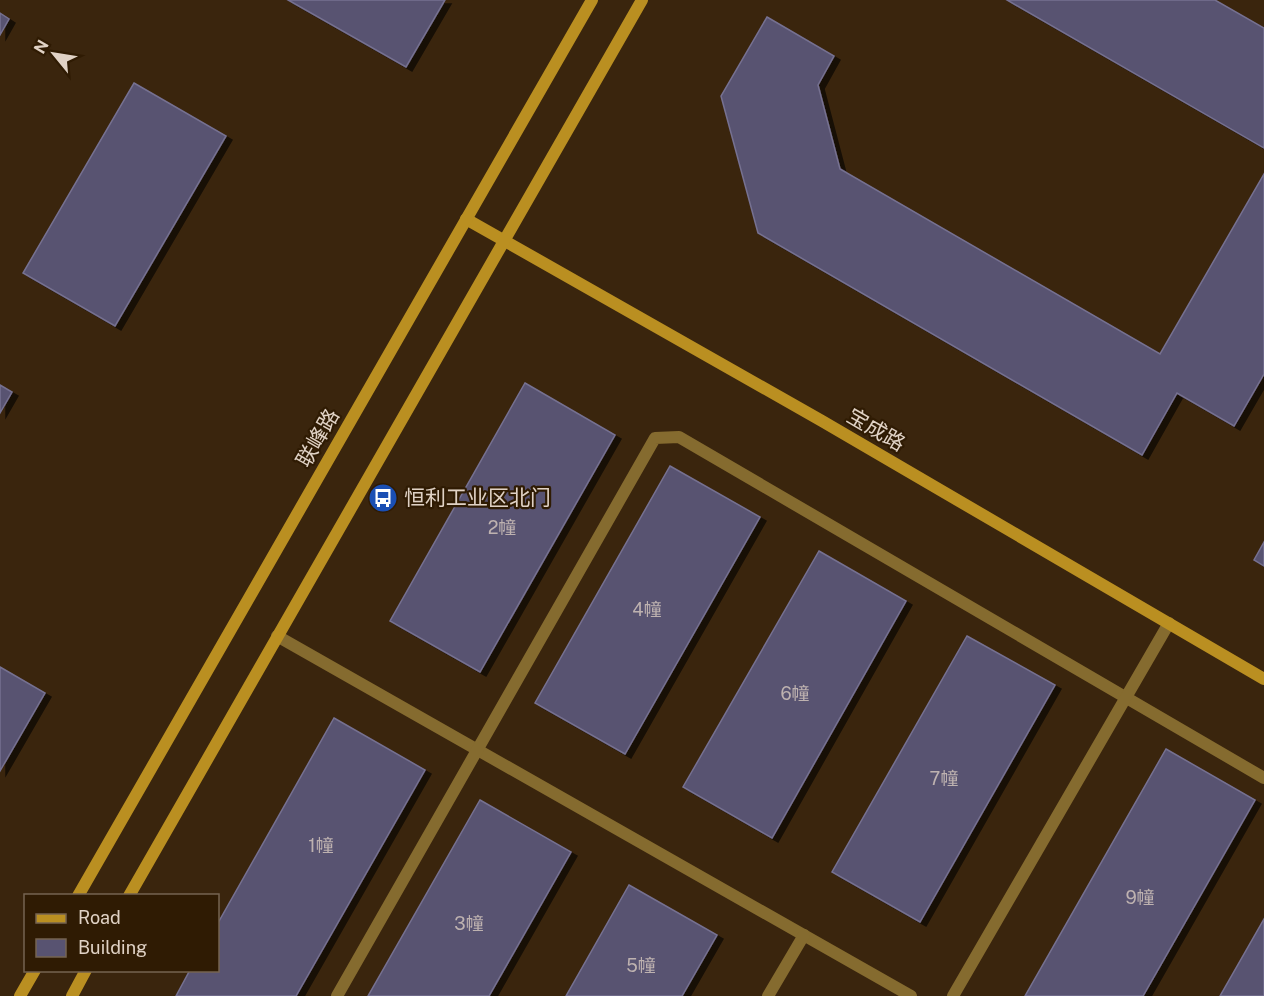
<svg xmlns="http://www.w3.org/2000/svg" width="1264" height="996" font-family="'Public Sans','Noto Sans SC',sans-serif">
	<defs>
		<filter id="shadow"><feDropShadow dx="6" dy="4" stdDeviation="0" flood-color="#0009"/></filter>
	</defs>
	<rect width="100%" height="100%" fill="#3a250d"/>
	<!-- building -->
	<g fill="#585371" stroke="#767191" stroke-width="1.5" filter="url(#shadow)">
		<polygon points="288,0 445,0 406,67"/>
		<polygon points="1007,0 1215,0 1264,28 1264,148"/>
		<polygon points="0,13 9,19 0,35"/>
		<polygon points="767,17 834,56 818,85 840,169 1160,354 1264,174 1264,374 1234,426 1177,393 1142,455 758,233 721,96"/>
		<polygon points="134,83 226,136 115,326 23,273"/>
		<polygon points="525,383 615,435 480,672 390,621"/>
		<polygon points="0,385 12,392 0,413"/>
		<polygon points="670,466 760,517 625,754 535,703"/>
		<polygon points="1264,542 1264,566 1254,560"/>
		<polygon points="819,551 906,601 772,838 683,787"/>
		<polygon points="967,636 1055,685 920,922 832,872"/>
		<polygon points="0,667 45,693 0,771"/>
		<polygon points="334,718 425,770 296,996 176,996 190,970 218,970 218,923"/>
		<polygon points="1166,749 1255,800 1143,996 1025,996"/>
		<polygon points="480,800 571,852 489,996 368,996"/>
		<polygon points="629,885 717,935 682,996 566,996"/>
		<polygon points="1264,919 1264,996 1220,996"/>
	</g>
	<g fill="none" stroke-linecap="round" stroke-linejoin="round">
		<!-- lane -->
		<g stroke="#856b2f" stroke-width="12">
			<polyline points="277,636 911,996"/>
			<polyline points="337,996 655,438 679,437 1264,778"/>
			<polyline points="768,996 804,935"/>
			<polyline points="953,996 1169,623"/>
		</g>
		<!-- secondary -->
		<g stroke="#ba8f21" stroke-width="12">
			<polyline points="466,219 822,421 1264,679"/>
			<polyline points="78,896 592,0"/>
			<polyline points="129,896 642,0"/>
			<polyline points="20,996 35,970"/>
			<polyline points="72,996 86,970"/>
		</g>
	</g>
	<!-- icons -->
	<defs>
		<g id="bus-disc" transform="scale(1.5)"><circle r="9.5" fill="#1a4fb4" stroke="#2f1b03"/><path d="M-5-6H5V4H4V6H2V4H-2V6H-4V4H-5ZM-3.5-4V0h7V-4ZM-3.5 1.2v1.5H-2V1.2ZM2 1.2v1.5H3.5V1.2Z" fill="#fff"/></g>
	</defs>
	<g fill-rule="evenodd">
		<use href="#bus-disc" x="383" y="498"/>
	</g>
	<g text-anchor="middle" stroke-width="4.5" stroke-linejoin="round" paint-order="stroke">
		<!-- number labels -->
		<g font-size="18" fill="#beb2b0">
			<text x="502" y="534">2幢</text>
			<text x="647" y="616">4幢</text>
			<text x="795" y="700">6幢</text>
			<text x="944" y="785">7幢</text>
			<text x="321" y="852">1幢</text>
			<text x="1140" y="904">9幢</text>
			<text x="469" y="930">3幢</text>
			<text x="641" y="972">5幢</text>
		</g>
		<!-- street labels -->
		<g font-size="21" fill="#e0d2c5" stroke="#2f1b03">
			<text transform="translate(876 430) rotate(30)" y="7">宝成路</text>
			<text transform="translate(318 438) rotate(-60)" y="7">联峰路</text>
		</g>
		<!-- poi labels -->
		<g font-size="21" fill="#e0d2c5" stroke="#2f1b03" text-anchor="start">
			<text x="404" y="505">恒利工业区北门</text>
		</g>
	</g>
	<!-- legend -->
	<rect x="24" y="894" width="195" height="78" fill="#2f1b03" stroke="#766451" stroke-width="1.5"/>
	<rect x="36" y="914" width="30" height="9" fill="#ba8f21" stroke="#766451" stroke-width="1.5"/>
	<text x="78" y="924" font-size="18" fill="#e0d2c5">Road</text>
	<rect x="36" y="939" width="30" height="18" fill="#585371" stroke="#766451" stroke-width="1.5"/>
	<text x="78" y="954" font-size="18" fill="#e0d2c5">Building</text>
	<!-- north arrow -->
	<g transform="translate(54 54) rotate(300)" stroke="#2f1b03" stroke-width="4.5" paint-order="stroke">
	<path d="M0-4.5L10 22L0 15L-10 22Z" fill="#e0d2c5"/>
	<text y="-9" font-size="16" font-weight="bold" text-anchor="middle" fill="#e0d2c5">N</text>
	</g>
</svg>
